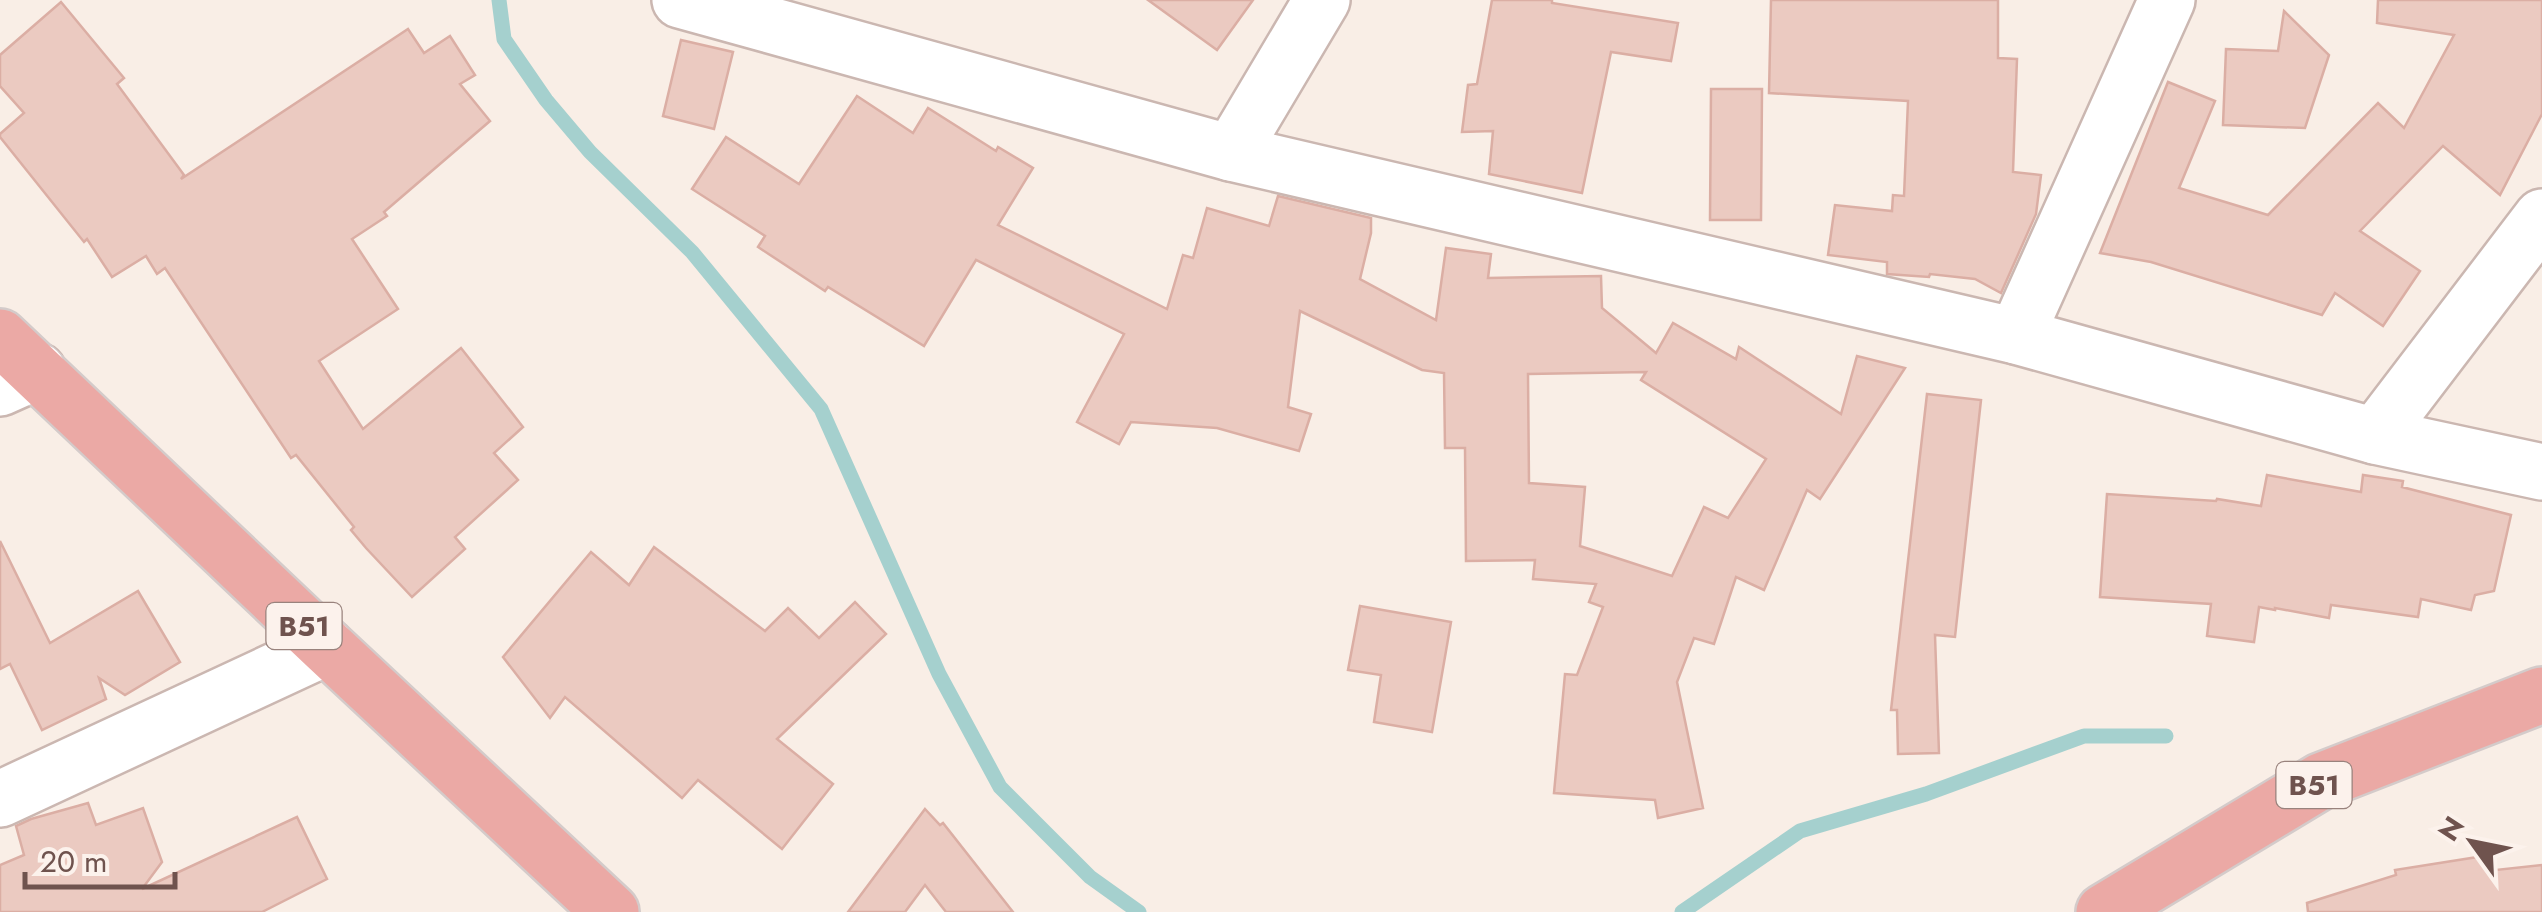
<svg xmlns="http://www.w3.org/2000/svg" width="2542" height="912" font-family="Jost,sans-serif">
	<rect width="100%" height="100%" fill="#f9eee6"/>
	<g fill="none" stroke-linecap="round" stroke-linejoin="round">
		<!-- stream -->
		<g stroke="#a5d0ce" stroke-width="15">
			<polyline points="499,0 504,39 546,100 590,152 692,252 821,409 939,674 1000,787 1090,877 1139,912"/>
			<polyline points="1682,912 1800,831 1926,794 2084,736 2166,736"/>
		</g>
	</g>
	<!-- building -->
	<g fill="#ebcac1" stroke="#dbaea4" stroke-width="2.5" fill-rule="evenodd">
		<polygon points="1148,0 1253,0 1217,50"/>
		<polygon points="1492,0 1552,0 1552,3 1678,23 1671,61 1611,52 1582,193 1489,174 1493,131 1462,132 1468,85 1477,84"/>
		<polygon points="1771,0 1998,0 1998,58 2017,59 2013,172 2041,175 2036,214 2001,293 1975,279 1930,274 1929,277 1887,274 1887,262 1828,255 1835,205 1892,211 1893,195 1904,196 1908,101 1769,93"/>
		<polygon points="2378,0 2542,0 2542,114 2500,195 2443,146 2360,231 2420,271 2383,326 2335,293 2322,315 2151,262 2100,253 2168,82 2215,101 2179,188 2268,215 2378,103 2404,128 2454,35 2377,23"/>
		<polygon points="61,2 124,78 117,84 184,175 181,179 408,29 424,53 450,36 475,75 460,84 490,121 384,212 387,216 352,239 398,309 319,361 363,429 461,348 523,427 494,453 518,480 455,537 465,549 412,597 366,548 351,530 354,527 296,455 291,458 165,268 157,274 146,256 112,277 87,239 84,242 0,137 0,134 24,113 0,86 0,55"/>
		<polygon points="2284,11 2329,55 2305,128 2223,125 2226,49 2278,51"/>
		<polygon points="681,40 733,52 714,129 663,116"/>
		<polygon points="1711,89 1762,89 1761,220 1710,220"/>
		<path d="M857,96L913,133L928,108L996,151L998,147L1033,168L998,225L1167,309L1183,255L1193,258L1207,208L1269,226L1278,196L1371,218V233L1360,279L1436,320L1446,248L1491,254L1488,278L1601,276L1602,308L1656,353L1673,323L1736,359L1739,347L1841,414L1857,356L1905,368L1820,499L1807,490L1764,590L1736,577L1714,644L1694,638L1677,682L1703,808L1658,818L1655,800L1554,793L1565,674L1577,675L1603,607L1589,602L1596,584L1533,579L1535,560L1466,561L1465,448H1445L1444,373L1422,370L1300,311L1288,407L1311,414L1299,451L1217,428L1131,422L1119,444L1077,422L1124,334L976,260L924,346L828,287L825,291L758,247L765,236L692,189L726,137L799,184ZM1646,372L1641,380L1766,459L1728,518L1704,507L1672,576L1580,546L1585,487L1529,483L1528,374Z"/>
		<polygon points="1927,394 1981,400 1955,637 1935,635 1939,753 1898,754 1897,710 1891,710"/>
		<polygon points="2267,475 2361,492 2363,475 2403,481 2402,487 2511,515 2494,591 2475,595 2471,610 2421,599 2418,617 2331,605 2329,618 2275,608 2275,610 2259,607 2254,642 2207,636 2211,604 2100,597 2107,494 2216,501 2217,499 2261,506"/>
		<polygon points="0,541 50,643 138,591 180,662 125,695 99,678 106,699 42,730 10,664 0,669"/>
		<polygon points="654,547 765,631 788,608 819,638 855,602 886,634 777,739 833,784 782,849 698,780 682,798 565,697 550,718 503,657 591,552 629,585"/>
		<polygon points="1360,606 1451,622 1432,732 1374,722 1381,675 1348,670"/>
		<polygon points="88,803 96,825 143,808 162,862 142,889 297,817 327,879 262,912 0,912 0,865 24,855 16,826 31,819"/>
		<polygon points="925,809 940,825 943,823 1013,912 946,912 925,885 905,912 848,912"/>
		<polygon points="2484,856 2487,871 2542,865 2542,912 2308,912 2307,903 2396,875 2395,870"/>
	</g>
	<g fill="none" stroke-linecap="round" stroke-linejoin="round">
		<!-- street casing -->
		<g stroke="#cbb7b1" stroke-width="60">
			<g id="street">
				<polyline points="680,0 1231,153 2016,336 2375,436 2542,472"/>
				<polyline points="1231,153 1322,0"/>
				<polyline points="2016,336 2167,0"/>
				<polyline points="0,388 38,371"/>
				<polyline points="2375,436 2542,217"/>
				<polyline points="0,799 327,647"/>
			</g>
		</g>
		<!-- highway casing -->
		<g stroke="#d4cbca" stroke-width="60">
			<g id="highway">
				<polyline points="0,337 327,647 611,912"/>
				<polyline points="2104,912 2321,781 2542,695"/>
			</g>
		</g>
		<!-- street -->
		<use href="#street" stroke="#fff" stroke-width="55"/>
		<!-- highway -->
		<use href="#highway" stroke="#eba9a5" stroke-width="55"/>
	</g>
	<g text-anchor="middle" stroke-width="9" stroke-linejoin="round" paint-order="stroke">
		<!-- shield labels -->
		<g fill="#fcf2ec" stroke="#99837d" stroke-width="2.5">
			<rect x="266.5" y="603" width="75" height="46" rx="8"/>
			<rect x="2276.5" y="762" width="75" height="46" rx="8"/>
		</g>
		<g font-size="28" font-weight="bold" fill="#6f534e">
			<text x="304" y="636">B51</text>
			<text x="2314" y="795">B51</text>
		</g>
	</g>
	<!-- north arrow -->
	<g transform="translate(2472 842) rotate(303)" stroke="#fcf2ec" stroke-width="8" paint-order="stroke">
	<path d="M0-8L18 38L0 25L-18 38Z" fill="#6f534e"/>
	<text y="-15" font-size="28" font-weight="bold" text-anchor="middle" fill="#6f534e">N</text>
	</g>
	<!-- scale -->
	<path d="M25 872v15h150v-15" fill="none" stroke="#6f534e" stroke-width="5"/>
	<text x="40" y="872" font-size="30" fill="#6f534e" stroke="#fcf2ec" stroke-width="8" paint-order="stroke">20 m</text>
</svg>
